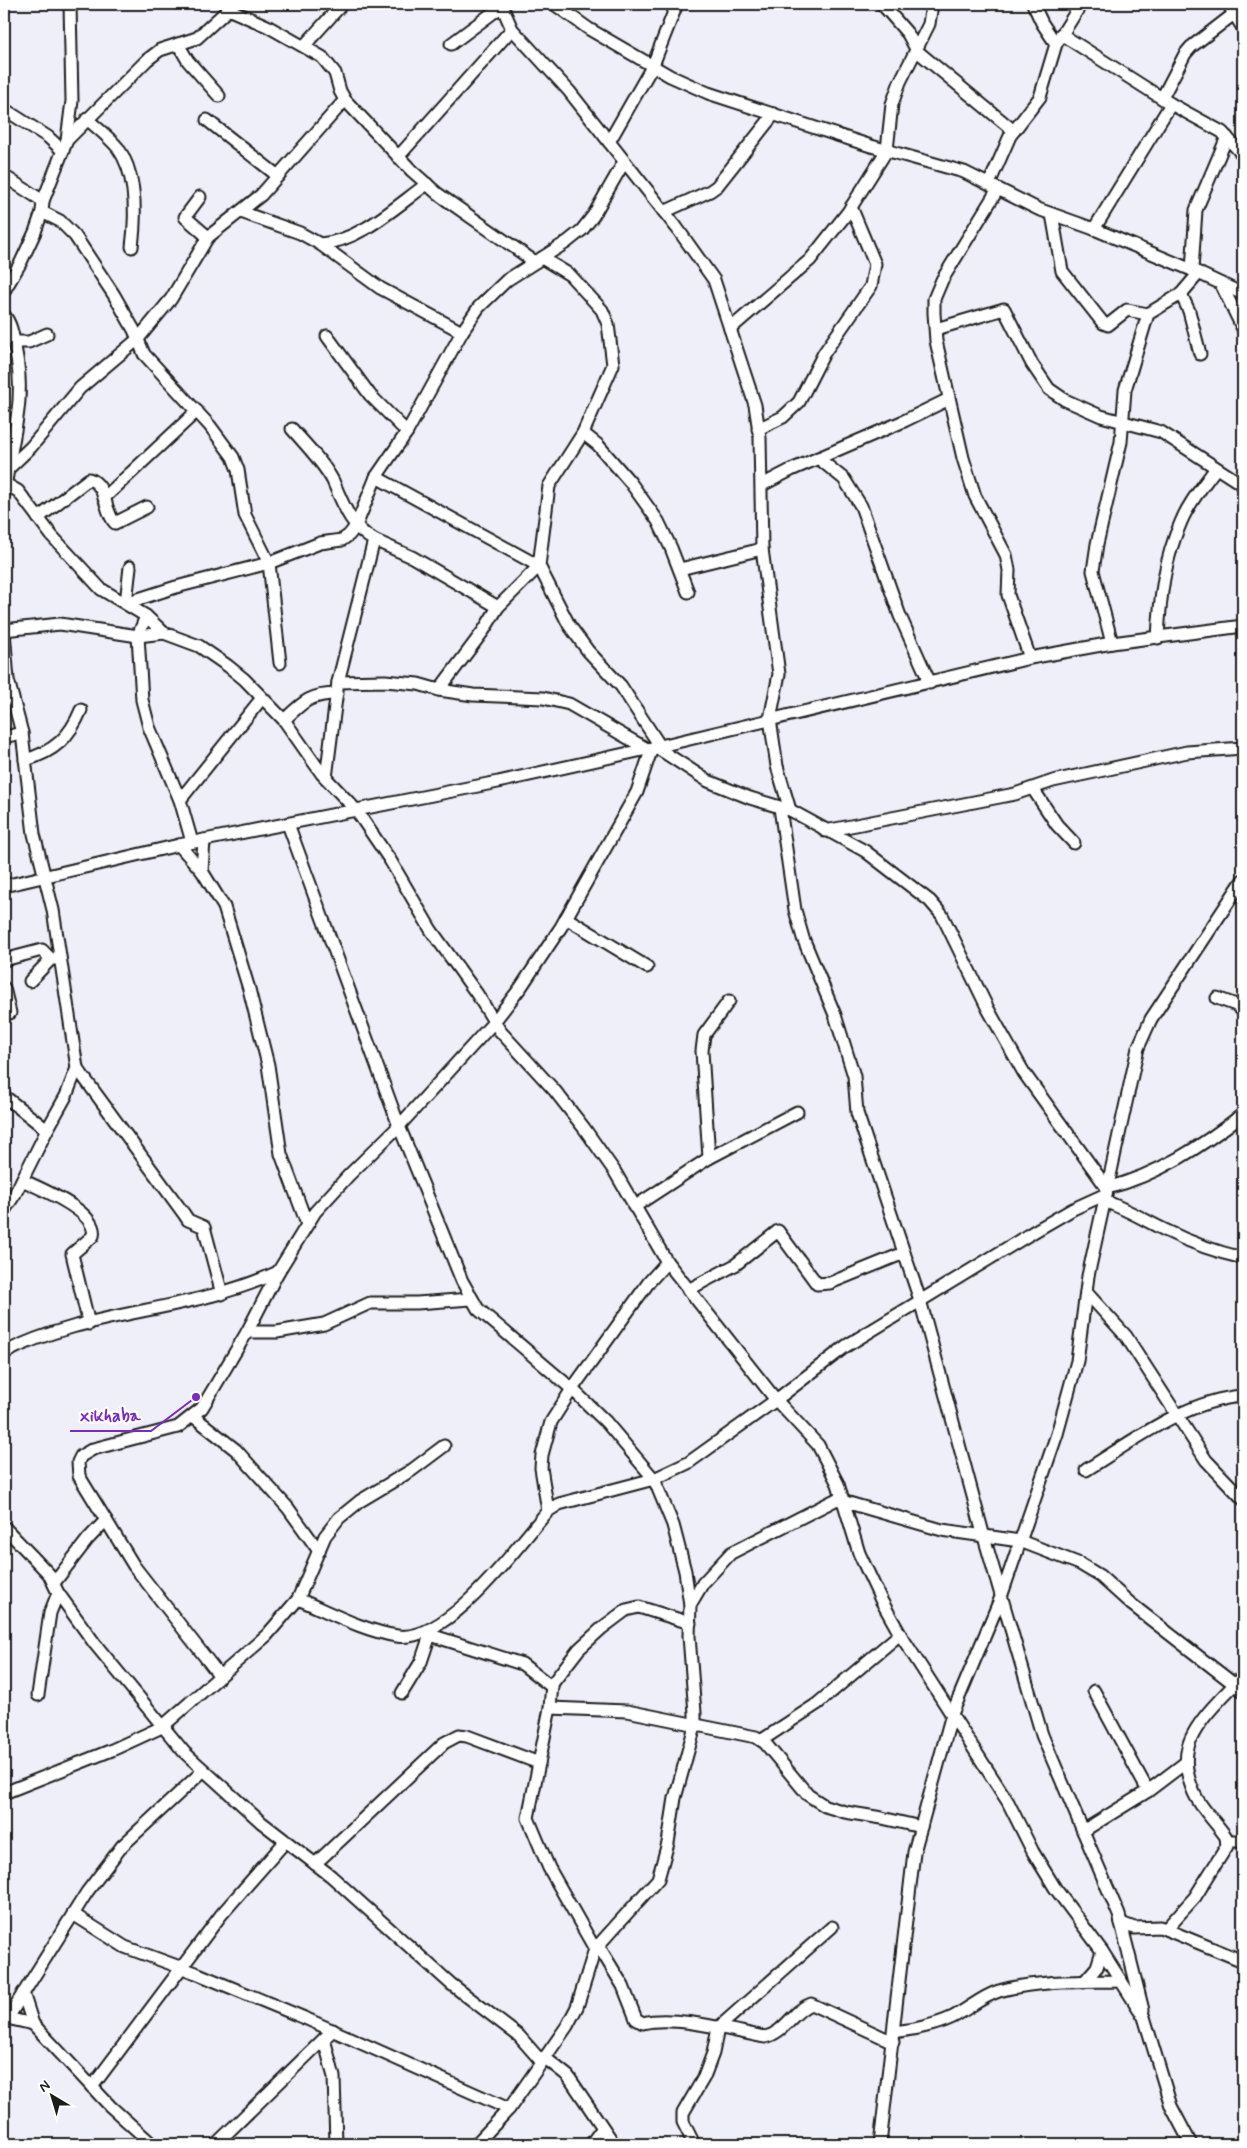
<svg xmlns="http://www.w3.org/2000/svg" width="1247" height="2148" font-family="Mynerve,sans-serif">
	<rect width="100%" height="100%" fill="#eeeff9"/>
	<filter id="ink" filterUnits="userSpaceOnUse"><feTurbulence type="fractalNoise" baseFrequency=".02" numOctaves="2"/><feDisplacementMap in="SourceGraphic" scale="10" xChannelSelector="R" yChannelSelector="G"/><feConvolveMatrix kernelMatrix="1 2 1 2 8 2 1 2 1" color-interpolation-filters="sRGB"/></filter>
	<g filter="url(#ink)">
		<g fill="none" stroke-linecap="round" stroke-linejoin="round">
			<!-- minor casing -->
			<g stroke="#1c1c1c" stroke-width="15">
				<g id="minor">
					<polyline points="501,4 512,29 569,91 677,228 714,280 755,405 760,438 762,549 779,674 770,719 777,766 790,810"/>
					<polyline points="554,4 589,29 670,76 708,93 871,146 964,172 1038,209 1094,229 1192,270 1243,294"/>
					<polyline points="882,4 908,34 917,51 1014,131"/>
					<polyline points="1033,4 1042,23 1056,44"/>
					<polyline points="1228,4 1243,28"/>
					<polyline points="228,9 267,26 322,57 335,73 340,91 345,100 412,171 438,194 535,262"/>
					<polyline points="1061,34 1171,104 1222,132 1243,155"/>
					<polyline points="178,44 188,61 219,96"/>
					<polyline points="451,44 502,6"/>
					<polyline points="304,46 342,4"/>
					<polyline points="1162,98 1185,54 1191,47 1243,7"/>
					<polyline points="4,109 48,137 63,151"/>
					<path d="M87,119C97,128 109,137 118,148C137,175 136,216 132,247"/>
					<polyline points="207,120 278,176"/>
					<polyline points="67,140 147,60 160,50 197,38 232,6"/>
					<polyline points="609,142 653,65 677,4"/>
					<polyline points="398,157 512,29"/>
					<polyline points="4,176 43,201"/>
					<polyline points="989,184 1010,136 1040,97 1056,44 1081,4"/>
					<polyline points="998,189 942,280 934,299 934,313 936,341 963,458 975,496 1006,555 1009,570 1008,595 1030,658"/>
					<polyline points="200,197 185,217 208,237"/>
					<polyline points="42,212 60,221 75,236 114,295 134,330 144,354 210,426 233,457 238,470 245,515 269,563 280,663"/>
					<polyline points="241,212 300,233 320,244 380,288 462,332"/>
					<polyline points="664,212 710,191 717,186 774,114"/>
					<polyline points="1052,214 1062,271 1103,323 1108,325 1127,310 1148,314"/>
					<polyline points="1094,229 1171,104"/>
					<path d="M320,244C360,241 395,207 427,184"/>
					<polyline points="542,258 570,275 602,310 608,324 613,365 583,433 549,486 539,566 569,625 588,651 621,686 660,746"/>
					<polyline points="1192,270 1196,210 1227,137"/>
					<polyline points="1221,284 1243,329"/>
					<polyline points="4,291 21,262 35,232 42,212 43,201 67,140 72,101 70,4"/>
					<polyline points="1181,294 1189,311 1200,354"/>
					<path d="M4,315C11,323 13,336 15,347C25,394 16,423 8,469"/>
					<polyline points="730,329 810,260 848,212 887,150 892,104 900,82 929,24 932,4"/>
					<polyline points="936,329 1004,309 1032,364 1049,389 1065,400 1101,416 1161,432 1243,485"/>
					<polyline points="327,336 370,395 407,432"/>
					<polyline points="14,342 29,342 47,334"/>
					<path d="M292,429C306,445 323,462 333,481C343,504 351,528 374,540L338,682L326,778"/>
					<polyline points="758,429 783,417 799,402 824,353 871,286 875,264 851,207"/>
					<polyline points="583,433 598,445 630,482 658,521 671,548 688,592"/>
					<polyline points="818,458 844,479 861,506 900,616 930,683"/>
					<polyline points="376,477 539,566"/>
					<polyline points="4,483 18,491 52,536 101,589 146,616 164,633 199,646 228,666 244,679 284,720 322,774 356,810 390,860 431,930 477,994 500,1031 555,1091 584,1128 615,1172 667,1262 776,1400 818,1445 838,1484 859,1553 881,1600 900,1634 1008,1802 1033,1852 1055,1888 1102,1951 1144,2017 1171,2106 1191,2144"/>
					<polyline points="762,485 791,470 904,421 949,399"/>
					<polyline points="4,493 8,469 31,447 80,388 138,339 171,299 208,237 261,195 345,100"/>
					<polyline points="104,498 197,411"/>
					<path d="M38,518L89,479C107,484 104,512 115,523L147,507"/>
					<polyline points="374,540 412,557 498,607"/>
					<polyline points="130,567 126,603 176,587 269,563 320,543 342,540 349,535 356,526 376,477 407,432 462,332 479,307 507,280 567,242 582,230 593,216 624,162"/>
					<polyline points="680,569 762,549"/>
					<polyline points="146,616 138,636 142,700 149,727 180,800 192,842"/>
					<polyline points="4,630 60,624 138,636 164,633"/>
					<polyline points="4,631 8,680 22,733 34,834 53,910 77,1068 66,1096 47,1130 15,1194 4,1211"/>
					<path d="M1158,638C1160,598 1164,560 1181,522C1189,502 1204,485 1216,468"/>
					<polyline points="1112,643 1093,571 1097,544 1121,442 1125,390 1148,314 1181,294 1199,273"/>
					<polyline points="338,682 385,681 418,684 439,690 473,695 543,698 569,704 647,749"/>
					<polyline points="439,690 484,630 498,607 539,566"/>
					<path d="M284,720C303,702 310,694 337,694"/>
					<polyline points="4,737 22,733"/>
					<path d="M656,747L708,781L750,798L790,810L865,851L930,901L942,915L988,1009L1024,1073L1107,1188C1158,1175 1202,1146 1243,1114"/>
					<path d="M25,760C54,752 70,737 81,710"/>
					<polyline points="1033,789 1057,825 1074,843"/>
					<polyline points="180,800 262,698"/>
					<polyline points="780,808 795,910 803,938 835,1015 854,1076 857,1113 920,1300 984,1537 1042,1735 1119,1915 1143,2010"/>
					<polyline points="288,824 399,1126 462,1281 478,1309 572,1389 606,1422 654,1479 673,1525 685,1571 690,1605 689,1636 695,1713 695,1726 675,1798 668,1843 658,1879 595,1949 577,2007 567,2026 509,2109 476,2144"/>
					<polyline points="825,831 1015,794 1053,781 1187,752 1243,748"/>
					<polyline points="179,845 202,871 224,907 249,989 268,1065 281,1154 307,1224"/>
					<polyline points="202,871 204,840"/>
					<polyline points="4,886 179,845 498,782 656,747 1030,658 1112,643 1243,626"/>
					<polyline points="566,918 647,967"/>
					<polyline points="4,960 42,950 51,959"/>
					<polyline points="30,981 51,959 57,959"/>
					<polyline points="4,988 10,1013"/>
					<polyline points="1217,998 1236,1005 1243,1011"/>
					<polyline points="77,1068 184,1214 188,1220 204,1227 222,1294"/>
					<polyline points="4,1096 47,1130"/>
					<polyline points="709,1158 702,1051 704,1035 729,1001"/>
					<path d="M22,1180C39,1188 99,1212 93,1236L72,1254L89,1324"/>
					<path d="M1104,1201C1127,1209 1146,1221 1167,1231C1191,1243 1217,1252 1243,1258"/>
					<polyline points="634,1207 709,1158 797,1112"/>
					<polyline points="688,1290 735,1265 778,1231 817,1284 830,1283 904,1253"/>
					<polyline points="1086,1292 1126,1336 1206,1460 1243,1499"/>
					<polyline points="247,1332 277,1332 324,1324 370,1303 417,1303 471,1299"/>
					<path d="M4,1353C89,1309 191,1313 278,1272"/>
					<polyline points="193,1416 236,1450 288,1508 319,1551"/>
					<path d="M1086,1470C1133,1441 1186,1400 1243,1396"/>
					<polyline points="842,1501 942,1530 1020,1541 1080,1564 1100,1576 1131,1604 1243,1691"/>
					<polyline points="548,1511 541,1468 542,1455 551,1422 572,1389 649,1282 667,1262"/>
					<polyline points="4,1527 49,1574 58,1593 95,1644 184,1752 261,1822 331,1876 451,1984 519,2036 541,2061"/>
					<polyline points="54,1583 88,1539 106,1520"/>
					<path d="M298,1599C329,1612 364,1631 397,1636C448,1644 517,1546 548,1511L559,1504L654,1479L688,1463L776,1400L846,1346L1035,1231L1073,1209L1106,1194"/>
					<polyline points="690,1605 703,1583 731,1553 841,1497"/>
					<polyline points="424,1633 522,1664 552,1687"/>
					<polyline points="220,1676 134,1566 79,1476 78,1462 81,1456 93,1449 178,1427 202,1408 247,1332 278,1272 315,1212 349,1175 399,1126 494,1022 521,987 561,927 637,792 652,748"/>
					<polyline points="1094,1691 1148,1791"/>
					<polyline points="402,1693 421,1662 430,1635"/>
					<polyline points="38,1695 50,1613 58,1593"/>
					<polyline points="550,1708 627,1711 756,1737 765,1743 808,1795 825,1806 845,1812 882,1818 921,1827"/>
					<polyline points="762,1740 817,1704 900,1634"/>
					<polyline points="4,1793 112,1750 162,1727 267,1635 298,1599 325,1536 339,1518 360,1501 412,1470 444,1446"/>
					<polyline points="1083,1831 1148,1791 1185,1763"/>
					<polyline points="1227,1841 1243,1841"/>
					<polyline points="315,1864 444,1743 459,1735 467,1736 539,1763"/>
					<polyline points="73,1914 125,1947 196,1973 307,2019 509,2109"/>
					<polyline points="1121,1923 1134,1928 1160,1927 1243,1961"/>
					<path d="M1166,1929L1195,1897L1227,1846L1226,1837C1216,1822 1201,1809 1194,1793C1178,1756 1188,1735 1213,1707C1223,1696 1232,1686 1243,1677"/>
					<path d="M598,1945L623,1986L636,2019L643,2023C675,2015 733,2031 765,2037C785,2033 793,2010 811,2004L893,2042"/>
					<polyline points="595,1949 549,1868 528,1818 550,1708 552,1684 579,1649 602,1628 626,1610 639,1607 690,1623"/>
					<polyline points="1084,1982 1097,1967 1102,1951"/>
					<polyline points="23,1993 33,2024 110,2106 152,2144"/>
					<polyline points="7,2018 33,2024"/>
					<polyline points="4,2024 87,1892 122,1846 203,1771"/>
					<path d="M894,2032C914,2029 934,2026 953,2017C968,2009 983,1996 999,1991C1038,1980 1082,1982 1121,1981"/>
					<polyline points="324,2039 334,2077 336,2144"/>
					<polyline points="544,2057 568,2076 614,2144"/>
					<polyline points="92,2087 221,1915 285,1842"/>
					<polyline points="4,2142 5,2144"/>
					<polyline points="216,2144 333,2030"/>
					<polyline points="591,2144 602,2129"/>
					<polyline points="694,2144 683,2122 683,2113 704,2077 713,2053 718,2028 832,1927"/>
					<polyline points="880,2144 914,1852 952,1714 1001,1597 1057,1434 1077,1361 1088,1276 1138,1048 1151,1019 1243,880"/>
				</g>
			</g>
			<!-- minor -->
			<use href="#minor" stroke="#fff" stroke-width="11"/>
		</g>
	</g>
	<!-- callouts -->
	<path fill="none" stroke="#7b2cbf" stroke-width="2" d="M196 1397L151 1431H70"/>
	<circle fill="#7b2cbf" stroke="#fff" stroke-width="2" cx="196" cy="1397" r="5"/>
	<g font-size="18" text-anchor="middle" font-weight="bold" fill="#7b2cbf" stroke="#fff" stroke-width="4.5" stroke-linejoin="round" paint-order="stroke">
		<text x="110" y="1421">xikhaba</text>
	</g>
	<!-- margin -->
	<rect width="1247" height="2148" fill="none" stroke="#fff" stroke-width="20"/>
	<rect x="10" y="10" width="1227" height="2128" fill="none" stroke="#1c1c1c" stroke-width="2" filter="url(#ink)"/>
	<!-- north arrow -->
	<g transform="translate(52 2096) rotate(322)" stroke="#ffffff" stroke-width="4" paint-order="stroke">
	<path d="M0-4L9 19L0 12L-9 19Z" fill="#1c1c1c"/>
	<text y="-8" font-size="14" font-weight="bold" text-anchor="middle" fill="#1c1c1c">N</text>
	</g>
</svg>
